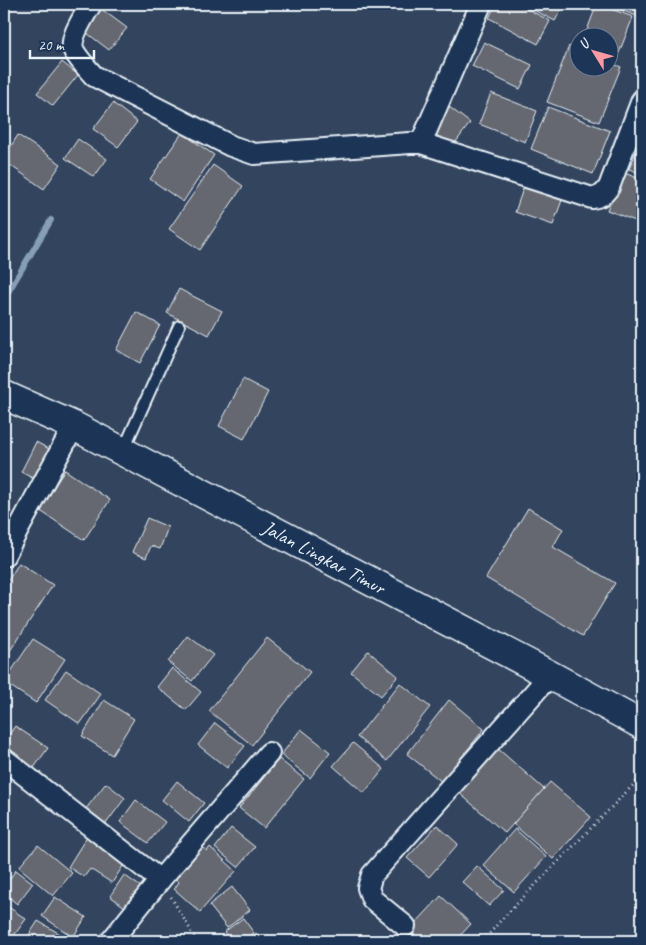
<svg xmlns="http://www.w3.org/2000/svg" width="646" height="945" font-family="Caveat,sans-serif">
	<rect width="100%" height="100%" fill="#33445e"/>
	<filter id="ink" filterUnits="userSpaceOnUse"><feTurbulence type="fractalNoise" baseFrequency=".02" numOctaves="2"/><feDisplacementMap in="SourceGraphic" scale="10" xChannelSelector="R" yChannelSelector="G"/><feConvolveMatrix kernelMatrix="1 2 1 2 8 2 1 2 1" color-interpolation-filters="sRGB"/></filter>
	<g filter="url(#ink)">
		<g fill="none" stroke-linecap="round" stroke-linejoin="round">
			<!-- stream -->
			<polyline stroke="#869fb7" stroke-width="6" points="4,299 51,220"/>
		</g>
		<!-- building -->
		<g fill="#65686f" stroke="#e8f1f8">
			<polygon points="496,4 518,4 550,21 538,44 489,18"/>
			<polygon points="522,4 564,4 555,21"/>
			<polygon points="597,4 633,17 619,53 608,49 608,38 584,38"/>
			<polygon points="620,4 642,4 642,18 618,9"/>
			<polygon points="100,8 127,28 109,50 83,30"/>
			<polygon points="484,42 532,65 520,89 472,66"/>
			<polygon points="569,46 578,50 578,68 608,68 608,62 621,67 599,122 547,102"/>
			<polygon points="62,62 78,75 53,106 37,93"/>
			<polygon points="491,93 537,111 525,142 479,124"/>
			<polygon points="113,103 137,122 118,147 93,129"/>
			<polygon points="448,106 470,123 450,150 427,132"/>
			<polygon points="548,107 610,131 593,174 531,149"/>
			<polygon points="182,133 214,155 183,202 150,179"/>
			<polygon points="18,135 61,164 44,189 4,161 4,157"/>
			<polygon points="78,139 107,159 94,177 65,158"/>
			<polygon points="637,150 642,152 642,174 629,169"/>
			<polygon points="213,165 243,186 200,250 169,229"/>
			<polygon points="622,172 642,180 642,210 638,222 607,210"/>
			<polygon points="524,186 562,200 553,225 515,212"/>
			<polygon points="179,289 222,311 209,335 167,313"/>
			<polygon points="136,312 160,325 140,363 116,350"/>
			<polygon points="243,379 268,392 244,439 219,426"/>
			<polygon points="36,442 53,451 38,481 21,472"/>
			<polygon points="65,470 110,500 84,540 39,510"/>
			<polygon points="528,508 563,529 553,547 615,583 583,636 486,578"/>
			<polygon points="147,518 168,527 160,549 151,546 146,558 132,552"/>
			<polygon points="19,563 53,585 4,660 4,587"/>
			<polygon points="188,636 213,655 192,681 168,662"/>
			<polygon points="267,638 310,672 252,745 209,711"/>
			<polygon points="33,639 65,659 36,703 4,682"/>
			<polygon points="368,651 398,676 381,696 351,672"/>
			<polygon points="172,668 201,692 186,710 157,687"/>
			<polygon points="66,670 101,694 80,724 45,700"/>
			<polygon points="400,683 430,707 387,761 357,737"/>
			<polygon points="104,700 134,719 112,755 82,736"/>
			<polygon points="449,700 484,729 442,782 407,754"/>
			<polygon points="215,723 245,746 227,768 198,745"/>
			<polygon points="15,726 48,748 31,772 4,753 4,742"/>
			<polygon points="301,729 330,752 310,778 281,755"/>
			<polygon points="353,743 384,769 364,793 333,766"/>
			<polygon points="496,747 544,789 505,833 457,791"/>
			<polygon points="279,759 304,779 264,828 239,808"/>
			<polygon points="177,781 204,803 189,822 162,800"/>
			<polygon points="550,782 591,817 553,859 513,824"/>
			<polygon points="106,783 125,798 105,825 85,810"/>
			<polygon points="136,800 165,822 148,843 120,822"/>
			<polygon points="437,825 458,844 429,877 407,858"/>
			<polygon points="231,828 255,847 238,867 215,848"/>
			<polygon points="515,829 546,857 514,892 483,865"/>
			<polygon points="89,833 128,858 112,883 90,869 84,877 68,867"/>
			<polygon points="198,844 207,851 210,847 236,871 200,912 174,889 179,882 171,875"/>
			<polygon points="38,845 72,873 53,896 19,867"/>
			<polygon points="477,866 504,890 489,906 462,882"/>
			<polygon points="16,870 33,883 17,904 4,893 4,886"/>
			<polygon points="124,875 141,887 126,908 110,896"/>
			<polygon points="232,887 250,910 227,928 209,905"/>
			<polygon points="441,896 471,924 455,941 399,941"/>
			<polygon points="55,897 86,917 73,937 42,916"/>
			<polygon points="4,904 26,919 10,941 4,937"/>
			<polygon points="243,918 254,933 242,941 231,941 224,932"/>
			<polygon points="38,921 72,941 32,941 27,938"/>
			<polygon points="256,933 266,941 248,941"/>
		</g>
		<g fill="none" stroke-linecap="round" stroke-linejoin="round">
			<!-- lane casing -->
			<g stroke="#e8f1f8" stroke-width="14">
				<polyline id="lane" points="123,451 179,326"/>
			</g>
			<!-- street casing -->
			<g stroke="#e8f1f8" stroke-width="24">
				<g id="street">
					<path d="M91,4C85,15 68,39 74,51C79,60 87,68 94,76L231,146L254,154L410,143H421L481,4"/>
					<path d="M421,143L592,198C601,197 604,194 609,187L642,100"/>
					<polyline points="4,556 74,426"/>
					<polyline points="4,759 160,880"/>
					<polyline points="405,926 372,899 368,888 372,875 550,675"/>
					<polyline points="111,941 160,880 269,753"/>
				</g>
			</g>
			<!-- highway casing -->
			<g stroke="#e8f1f8" stroke-width="31">
				<polyline id="highway" points="4,395 74,426 550,675 642,725"/>
			</g>
			<!-- path -->
			<g stroke="#e8f1f8" stroke-width="3" stroke-dasharray="1 4" stroke-linecap="butt">
				<polyline points="171,897 197,941"/>
				<polyline points="483,941 502,919 642,776"/>
			</g>
			<!-- lane -->
			<use href="#lane" stroke="#1d3557" stroke-width="10"/>
			<!-- street -->
			<use href="#street" stroke="#1d3557" stroke-width="20"/>
			<!-- highway -->
			<use href="#highway" stroke="#1d3557" stroke-width="28"/>
		</g>
	</g>
	<g text-anchor="middle" stroke-width="4" stroke-linejoin="round" paint-order="stroke">
		<!-- street labels -->
		<g font-size="20" fill="#e8f1f8" stroke="#1d3557">
			<text transform="translate(324 557) rotate(28)" y="7">Jalan Lingkar Timur</text>
		</g>
	</g>
	<!-- margin -->
	<rect width="646" height="945" fill="none" stroke="#1d3557" stroke-width="20"/>
	<rect x="10" y="10" width="626" height="925" fill="none" stroke="#e8f1f8" stroke-width="2" filter="url(#ink)"/>
	<!-- north arrow -->
	<g transform="translate(594 52) rotate(307)"><circle r="24" fill="#1d3557" stroke="#6e8097"/>
	<path d="M0-4L9 19L0 12L-9 19Z" fill="#ff9aa2"/>
	<text y="-8" font-size="14" font-weight="bold" text-anchor="middle" fill="#e8f1f8">U</text>
	</g>
	<!-- scale -->
	<path d="M30 50v8h64v-8" fill="none" stroke="#e8f1f8" stroke-width="2.5"/>
	<text x="38" y="50" font-size="15" fill="#e8f1f8" stroke="#1d3557" stroke-width="4" paint-order="stroke">20 m</text>
</svg>
